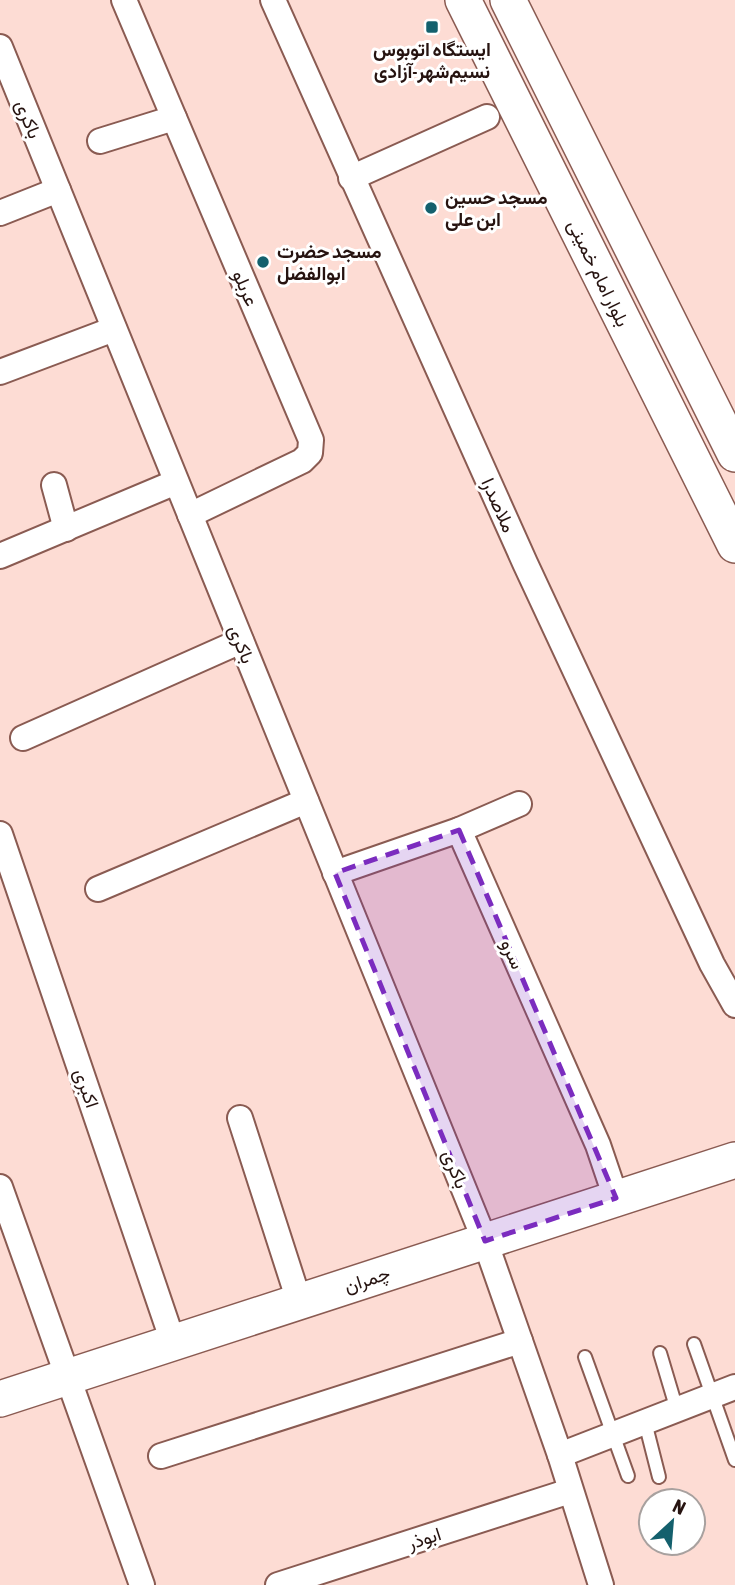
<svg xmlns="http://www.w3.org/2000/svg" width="735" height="1585" font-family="'Asap Condensed',Vazirmatn,sans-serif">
	<rect width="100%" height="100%" fill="#fddcd4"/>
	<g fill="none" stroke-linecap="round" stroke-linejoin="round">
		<!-- lane casing -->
		<g stroke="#8a5b52" stroke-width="16">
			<g id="lane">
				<polyline points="694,1344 735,1460"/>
				<polyline points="660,1353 677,1410"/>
				<polyline points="585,1357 628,1476"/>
				<polyline points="645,1422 659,1477"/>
			</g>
		</g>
		<!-- street casing -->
		<g stroke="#8a5b52" stroke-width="28">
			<g id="street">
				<polyline points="124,0 311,440 310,453 302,461 190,515"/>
				<polyline points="273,0 525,563 712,964 735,1005"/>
				<polyline points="0,47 485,1241 560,1455 601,1585"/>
				<polyline points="100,141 174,118"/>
				<polyline points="351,178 487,117"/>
				<polyline points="0,213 58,190"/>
				<polyline points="0,372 114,329"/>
				<polyline points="54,485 66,529"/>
				<polyline points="0,556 176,482"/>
				<polyline points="23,738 241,641"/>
				<polyline points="459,830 519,804"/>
				<polyline points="0,834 173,1342"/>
				<polyline points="335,873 459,830 598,1145 616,1198"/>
				<polyline points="98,889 306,801"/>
				<polyline points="240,1118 299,1301"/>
				<polyline points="0,1187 142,1585"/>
				<polyline points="560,1455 735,1387"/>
				<polyline points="161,1456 520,1341"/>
				<polyline points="278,1585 570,1491"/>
			</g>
		</g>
		<!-- secondary casing -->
		<g stroke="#8a5b52" stroke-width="38">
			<g id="secondary">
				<polyline points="463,0 735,545"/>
				<polyline points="508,0 735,454"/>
				<polyline points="0,1399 735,1160"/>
			</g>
		</g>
		<!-- lane -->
		<use href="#lane" stroke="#fff" stroke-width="12"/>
		<!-- street -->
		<use href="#street" stroke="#fff" stroke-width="24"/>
		<!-- secondary -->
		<use href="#secondary" stroke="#fff" stroke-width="35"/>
	</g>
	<!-- marked area -->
	<path fill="#7b2cbf" fill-opacity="0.2" stroke="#7b2cbf" stroke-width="5" stroke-dasharray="14 9" stroke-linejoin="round" d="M459,830L616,1198L485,1241L335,873Z"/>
	<!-- markers -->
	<g fill="#14606d" stroke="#fff" stroke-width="2.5">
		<rect x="425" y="20" width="14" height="14" rx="3.5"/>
		<circle cx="431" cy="208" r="7"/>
		<circle cx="263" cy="262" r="7"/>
	</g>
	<g text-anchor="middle" stroke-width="6" stroke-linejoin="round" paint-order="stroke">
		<!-- poi labels -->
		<g font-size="19" font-weight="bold" fill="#261310" stroke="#fff" text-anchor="start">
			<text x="432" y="56" text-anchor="middle">ایستگاه اتوبوس<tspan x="432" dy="22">نسیم‌شهر-آزادی</tspan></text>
			<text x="445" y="204">مسجد حسین<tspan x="445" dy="22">ابن علی</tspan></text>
			<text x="277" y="258">مسجد حضرت<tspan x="277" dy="22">ابوالفضل</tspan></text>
		</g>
		<!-- street labels -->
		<g font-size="19" fill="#261310" stroke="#fff">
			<text transform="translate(29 119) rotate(68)" y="7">باکری</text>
			<text transform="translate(599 273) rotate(64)" y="7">بلوار امام خمینی</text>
			<text transform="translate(246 288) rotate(67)" y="7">عربلو</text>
			<text transform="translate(499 505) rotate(66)" y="7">ملاصدرا</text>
			<text transform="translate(242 644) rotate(68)" y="7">باکری</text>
			<text transform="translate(513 954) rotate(66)" y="7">سرو</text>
			<text transform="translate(87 1088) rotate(71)" y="7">اکبری</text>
			<text transform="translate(456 1169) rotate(68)" y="7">باکری</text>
			<text transform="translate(367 1279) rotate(-18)" y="7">چمران</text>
			<text transform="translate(424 1538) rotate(-18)" y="7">ابوذر</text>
		</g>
	</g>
	<!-- north arrow -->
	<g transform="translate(672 1522) rotate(26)"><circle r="33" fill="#ffffff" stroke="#a8a19f" stroke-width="2"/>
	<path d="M0-5L12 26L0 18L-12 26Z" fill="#14606d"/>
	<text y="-10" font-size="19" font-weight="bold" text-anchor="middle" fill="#261310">N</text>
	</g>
</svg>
